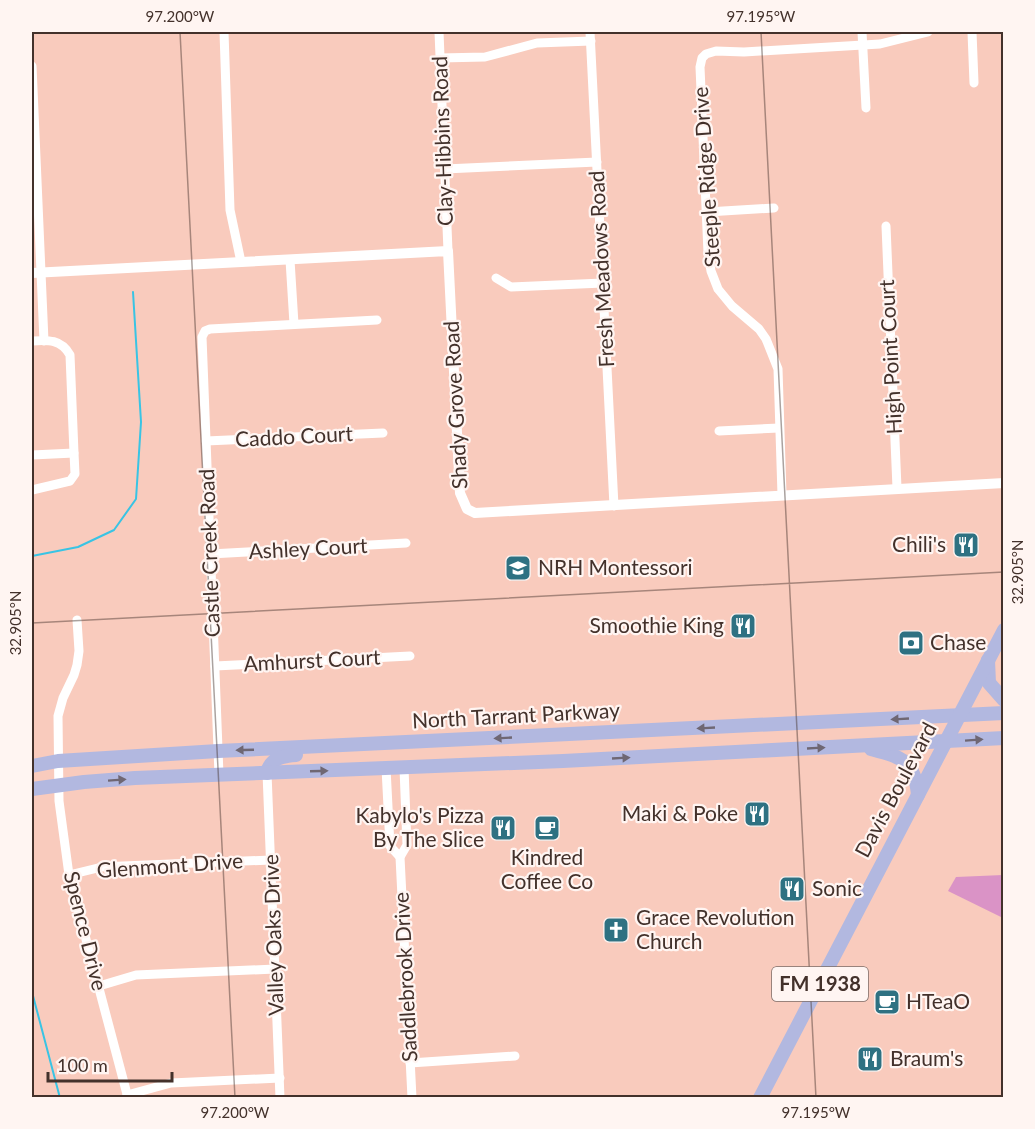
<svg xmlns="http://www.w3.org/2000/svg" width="1035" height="1129" font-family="Lato,sans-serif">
	<rect width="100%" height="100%" fill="#f9cbbd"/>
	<!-- green -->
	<polygon fill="#da93c6" points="1003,875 1003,918 948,891 956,877"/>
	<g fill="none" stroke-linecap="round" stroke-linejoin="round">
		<!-- stream -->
		<g stroke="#39c4e4" stroke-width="2">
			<polyline points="32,556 78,547 114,530 136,499 141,422 133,292"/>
			<polyline points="32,992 60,1098"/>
		</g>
		<!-- minor -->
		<g stroke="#fff" stroke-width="9">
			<polyline points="224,32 230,210 241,262"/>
			<polyline points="439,32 448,251"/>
			<polyline points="590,32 614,506"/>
			<polyline points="862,32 866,108"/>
			<polyline points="972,32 974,83"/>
			<polyline points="440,58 485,57 537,43 591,41"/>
			<polyline points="32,66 44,341"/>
			<polyline points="445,169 597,162"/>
			<polyline points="707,212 774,208"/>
			<polyline points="886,226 897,488"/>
			<polyline points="290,260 294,324"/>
			<polyline points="496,278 511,287 603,283"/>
			<path d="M32,341C48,340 61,339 70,355L74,453L32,455"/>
			<polyline points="719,431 779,428"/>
			<polyline points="206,441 383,433"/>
			<polyline points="32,490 70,481 75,474 74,453"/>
			<polyline points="782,495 778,369 766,339 759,329 732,306 718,289 711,271 708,253 700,67 702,58 706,54 716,51 744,52 880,44 928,32"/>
			<polyline points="210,554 406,543"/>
			<polyline points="77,620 79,651 77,665 74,675 63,698 58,716 59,801 69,875 128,1098"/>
			<polyline points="215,666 410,656"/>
			<polyline points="386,768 390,846 400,857"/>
			<polyline points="404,768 407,845 400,857 412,1098"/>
			<polyline points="267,773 280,1098"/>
			<polyline points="219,775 202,337 205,331 210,329 377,320"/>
			<polyline points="69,875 102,867 123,866 271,860"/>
			<polyline points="99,986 136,975 275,969"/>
			<polyline points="410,1063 515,1056"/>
			<polyline points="127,1095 171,1083 280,1078"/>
		</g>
		<!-- tertiary -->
		<polyline stroke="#fff" stroke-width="10" points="32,273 448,251 460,493 467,509 475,513 1004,483"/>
		<!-- primary -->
		<g stroke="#b2b8e0" stroke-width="14">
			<polyline points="988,660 989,683 1004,700"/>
			<path d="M871,749C901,757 915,760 918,795"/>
			<polyline points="32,766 58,761 218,751 1004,713"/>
			<path d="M267,773C270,758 283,756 296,755"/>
			<polyline points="32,789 84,782 135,778 563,761 1004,738"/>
			<polyline points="760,1098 1004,630"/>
		</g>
	</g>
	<!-- one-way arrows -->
	<defs><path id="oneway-solid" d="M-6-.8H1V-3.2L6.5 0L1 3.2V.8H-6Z" transform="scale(1.5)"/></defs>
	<g fill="#6f6773">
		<use href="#oneway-solid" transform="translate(900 719) rotate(177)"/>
		<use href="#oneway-solid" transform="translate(706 728) rotate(177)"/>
		<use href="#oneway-solid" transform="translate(503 738) rotate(177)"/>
		<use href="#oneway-solid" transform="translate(974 740) rotate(-4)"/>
		<use href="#oneway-solid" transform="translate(816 748) rotate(-3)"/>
		<use href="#oneway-solid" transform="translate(245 750) rotate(178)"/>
		<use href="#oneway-solid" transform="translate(621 758) rotate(-3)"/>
		<use href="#oneway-solid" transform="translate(319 771) rotate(-2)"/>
		<use href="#oneway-solid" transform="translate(117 780) rotate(-4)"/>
	</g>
	<!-- ticks -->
	<path fill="none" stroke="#43312b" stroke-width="1.5" stroke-opacity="0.45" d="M180,32L235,1098M761,32L816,1098M32,623L1004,572"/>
	<!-- icons -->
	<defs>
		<g id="restaurant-square" transform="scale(1.35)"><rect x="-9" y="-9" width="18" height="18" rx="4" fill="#2e7182" stroke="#fff5f2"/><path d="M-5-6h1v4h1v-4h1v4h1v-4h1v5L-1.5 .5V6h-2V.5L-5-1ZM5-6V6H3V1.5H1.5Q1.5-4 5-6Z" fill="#fff"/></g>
		<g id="school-square" transform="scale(1.35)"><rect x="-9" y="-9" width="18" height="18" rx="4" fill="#2e7182" stroke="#fff5f2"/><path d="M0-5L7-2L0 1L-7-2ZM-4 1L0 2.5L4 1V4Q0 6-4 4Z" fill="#fff"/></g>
		<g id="bank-square" transform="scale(1.35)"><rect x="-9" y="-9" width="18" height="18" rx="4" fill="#2e7182" stroke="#fff5f2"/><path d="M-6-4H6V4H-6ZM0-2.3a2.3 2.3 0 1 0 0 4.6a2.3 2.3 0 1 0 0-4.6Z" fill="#fff"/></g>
		<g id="cafe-square" transform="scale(1.35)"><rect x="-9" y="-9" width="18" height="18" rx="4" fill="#2e7182" stroke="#fff5f2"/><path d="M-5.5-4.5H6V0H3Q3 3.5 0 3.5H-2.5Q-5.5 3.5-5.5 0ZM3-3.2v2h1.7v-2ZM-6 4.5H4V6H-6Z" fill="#fff"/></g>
		<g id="church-square" transform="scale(1.35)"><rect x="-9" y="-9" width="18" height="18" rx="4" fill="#2e7182" stroke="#fff5f2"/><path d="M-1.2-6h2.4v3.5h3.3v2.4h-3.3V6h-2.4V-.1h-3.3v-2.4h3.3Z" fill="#fff"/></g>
	</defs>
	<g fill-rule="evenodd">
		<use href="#restaurant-square" x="966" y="545"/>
		<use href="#school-square" x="518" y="568"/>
		<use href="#restaurant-square" x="743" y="626"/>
		<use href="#bank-square" x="911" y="643"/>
		<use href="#restaurant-square" x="757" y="814"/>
		<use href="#restaurant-square" x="503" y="828"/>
		<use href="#cafe-square" x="547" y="828"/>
		<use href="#restaurant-square" x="792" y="889"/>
		<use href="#church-square" x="616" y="930"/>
		<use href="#cafe-square" x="887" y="1002"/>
		<use href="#restaurant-square" x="870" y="1059"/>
	</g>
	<g text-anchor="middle" stroke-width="4.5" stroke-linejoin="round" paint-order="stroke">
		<!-- shield labels -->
		<rect fill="#fff5f2" stroke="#7b6c67" stroke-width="1.5" x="772" y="967" width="96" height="34" rx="4.5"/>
		<g font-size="20" font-weight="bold" fill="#43312b">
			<text x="820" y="991">FM 1938</text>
		</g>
		<!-- street labels -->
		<g font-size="21" fill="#43312b" stroke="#fff5f2">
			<text transform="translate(443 141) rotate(-92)" y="7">Clay-Hibbins Road</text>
			<text transform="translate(707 177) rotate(-94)" y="7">Steeple Ridge Drive</text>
			<text transform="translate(602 269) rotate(-93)" y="7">Fresh Meadows Road</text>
			<text transform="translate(891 357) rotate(-93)" y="7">High Point Court</text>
			<text transform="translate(456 405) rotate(-93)" y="7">Shady Grove Road</text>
			<text transform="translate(294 437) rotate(-3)" y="7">Caddo Court</text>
			<text transform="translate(308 549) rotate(-3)" y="7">Ashley Court</text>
			<text transform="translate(210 553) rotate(-92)" y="7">Castle Creek Road</text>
			<text transform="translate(312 661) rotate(-3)" y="7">Amhurst Court</text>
			<text transform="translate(516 716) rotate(-3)" y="7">North Tarrant Parkway</text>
			<text transform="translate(896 790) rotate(-62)" y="7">Davis Boulevard</text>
			<text transform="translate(170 866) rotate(-4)" y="7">Glenmont Drive</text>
			<text transform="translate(85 931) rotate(76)" y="7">Spence Drive</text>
			<text transform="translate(274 935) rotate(-92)" y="7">Valley Oaks Drive</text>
			<text transform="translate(406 977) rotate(-93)" y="7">Saddlebrook Drive</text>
		</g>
		<!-- poi labels -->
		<g font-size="21" fill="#43312b" stroke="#fff5f2" text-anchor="start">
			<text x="946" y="552" text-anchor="end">Chili's</text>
			<text x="538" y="575">NRH Montessori</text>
			<text x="724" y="633" text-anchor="end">Smoothie King</text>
			<text x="930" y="650">Chase</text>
			<text x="738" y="821" text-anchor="end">Maki &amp; Poke</text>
			<text x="484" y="823" text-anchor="end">Kabylo's Pizza<tspan x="484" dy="24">By The Slice</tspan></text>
			<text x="547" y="865" text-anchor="middle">Kindred<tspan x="547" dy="24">Coffee Co</tspan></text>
			<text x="812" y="896">Sonic</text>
			<text x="636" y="925">Grace Revolution<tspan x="636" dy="24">Church</tspan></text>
			<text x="906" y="1009">HTeaO</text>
			<text x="890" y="1066">Braum's</text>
		</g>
	</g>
	<!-- border -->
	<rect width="1035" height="1129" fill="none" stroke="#fff5f2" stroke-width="66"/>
	<!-- scale -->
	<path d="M48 1072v9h124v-9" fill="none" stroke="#43312b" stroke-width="3"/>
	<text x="57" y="1072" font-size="18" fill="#43312b" stroke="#fff5f2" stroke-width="4.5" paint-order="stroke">100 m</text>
	<rect x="33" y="33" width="969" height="1063" fill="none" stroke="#43312b" stroke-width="2"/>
	<g font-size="15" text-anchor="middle" fill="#43312b">
		<text x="180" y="22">97.200°W</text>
		<text x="761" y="22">97.195°W</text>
		<text transform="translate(1018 572) rotate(-90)" y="5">32.905°N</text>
		<text transform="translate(16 623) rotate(-90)" y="5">32.905°N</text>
		<text x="235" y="1118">97.200°W</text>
		<text x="816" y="1118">97.195°W</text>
	</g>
</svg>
